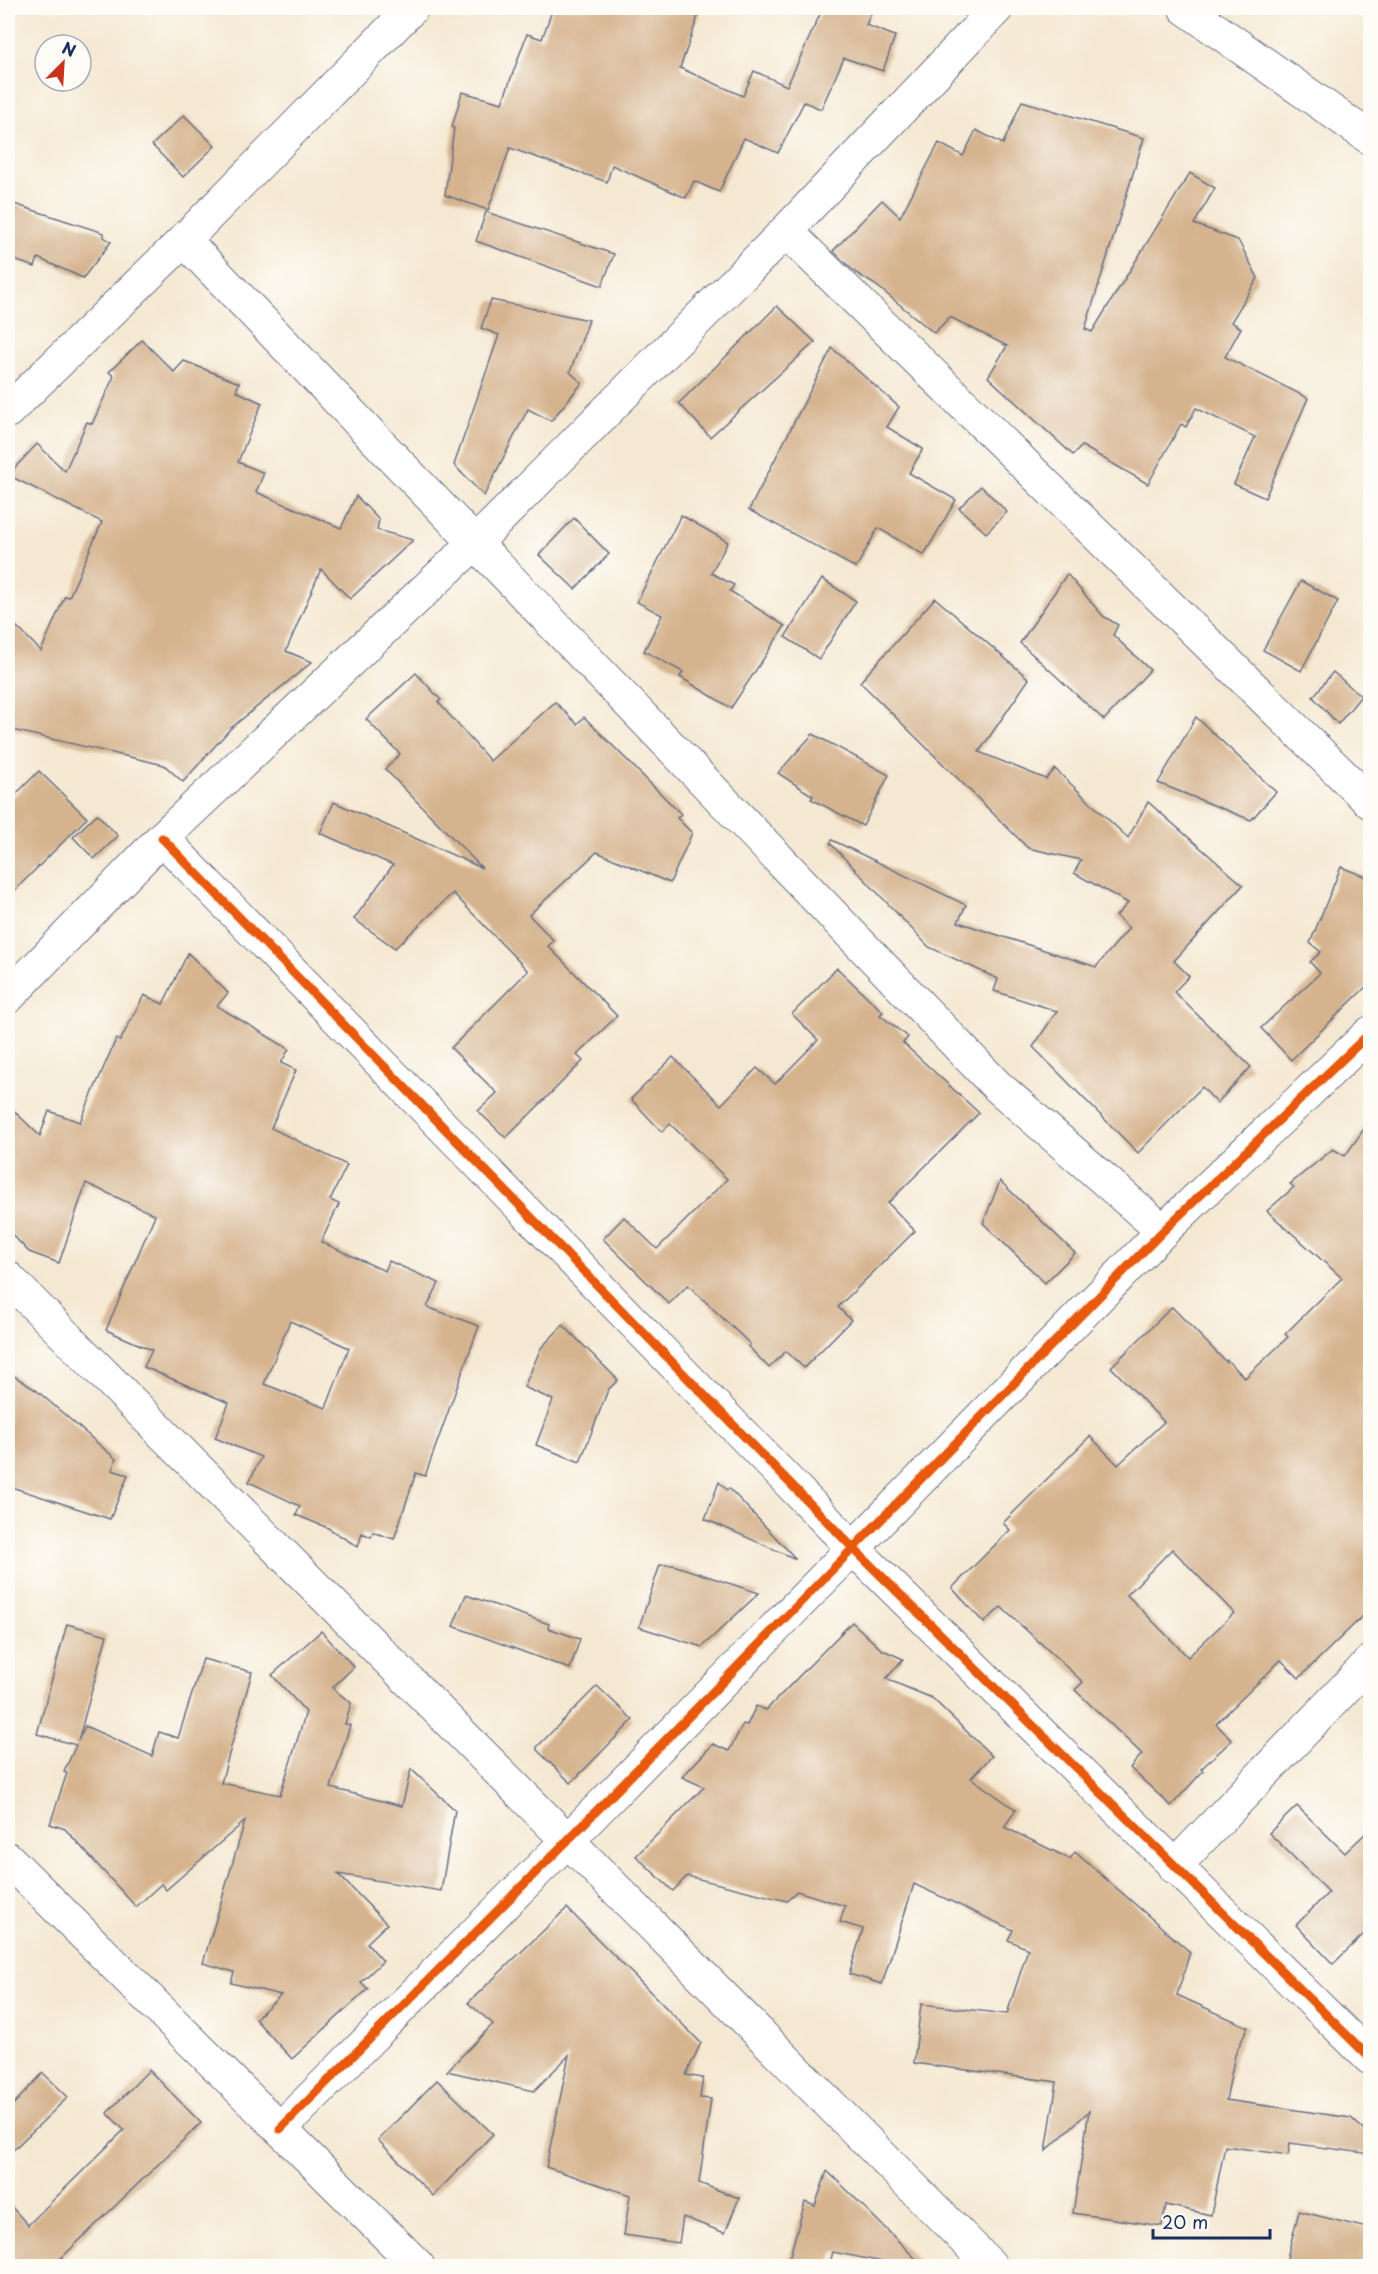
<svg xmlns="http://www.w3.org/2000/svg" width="1378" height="2274" font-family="'Playpen Sans',sans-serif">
	<rect width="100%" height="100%" fill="#fdfcf7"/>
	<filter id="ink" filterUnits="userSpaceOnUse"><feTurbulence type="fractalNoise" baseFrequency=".0167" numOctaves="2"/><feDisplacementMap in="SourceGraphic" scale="12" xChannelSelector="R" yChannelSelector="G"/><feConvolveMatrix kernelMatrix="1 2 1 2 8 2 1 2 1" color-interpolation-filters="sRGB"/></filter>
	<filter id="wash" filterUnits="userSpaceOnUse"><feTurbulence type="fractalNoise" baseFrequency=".008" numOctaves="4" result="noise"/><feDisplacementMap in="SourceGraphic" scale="24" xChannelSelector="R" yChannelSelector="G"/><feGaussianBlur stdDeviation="1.35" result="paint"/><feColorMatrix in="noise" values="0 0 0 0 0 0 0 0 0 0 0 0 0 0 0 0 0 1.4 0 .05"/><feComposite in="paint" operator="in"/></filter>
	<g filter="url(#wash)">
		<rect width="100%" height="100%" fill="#f5e8d2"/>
		<g id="blocks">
			<!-- building -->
			<g fill="#d5b38e" fill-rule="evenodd">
				<polygon points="553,8 701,8 680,68 743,96 754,71 787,86 823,8 873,8 866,25 895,36 883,71 844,58 821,109 804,102 778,153 744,138 719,192 694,181 686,198 612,165 607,182 510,148 488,210 445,195 454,128 452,127 462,92 502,103 527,34 542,39"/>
				<polygon points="1022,101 1144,138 1085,329 1092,332 1190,173 1215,188 1194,224 1238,240 1258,278 1231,322 1241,328 1225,357 1308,398 1265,498 1234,484 1255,437 1196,408 1186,427 1181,424 1148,484 1082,446 1073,455 988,377 1007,346 950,317 934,333 877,286 856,273 833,251 882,200 900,217 939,143 963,156 976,130 1003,144"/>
				<polygon points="184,115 215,146 183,177 152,145"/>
				<polygon points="8,202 104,233 104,237 111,242 83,278 38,258 35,267 8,258"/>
				<polygon points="486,212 614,254 602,286 476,241"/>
				<polygon points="491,300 589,320 570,372 582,383 551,421 528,409 484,496 454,465 499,335 481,328"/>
				<polygon points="777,306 815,342 710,437 679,403"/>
				<polygon points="142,340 174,372 184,361 239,383 236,391 262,403 238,462 264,473 256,492 341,528 356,496 379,520 377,530 413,540 350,599 321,569 286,651 312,662 231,728 183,782 164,765 8,729 8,618 41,651 65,596 69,597 102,522 8,475 37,444 65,471 87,422 92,424 114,376 109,372"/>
				<polygon points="832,348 899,407 887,427 923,449 909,473 956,500 924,555 878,528 856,568 749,510"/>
				<polygon points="981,486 1007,512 986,533 959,508"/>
				<polygon points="681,515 728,542 711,573 734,585 730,591 785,626 731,708 680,677 683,672 644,651 662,615 637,602"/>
				<polygon points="574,518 609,554 575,589 539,555"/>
				<polygon points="1067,574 1103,616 1118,625 1113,635 1150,670 1104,720 1020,643"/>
				<polygon points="822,579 856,601 819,659 785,637"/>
				<polygon points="1301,581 1338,601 1301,671 1263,650"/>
				<polygon points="935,598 1029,679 979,752 1046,779 1055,769 1128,838 1148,802 1243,885 1174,961 1189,976 1174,992 1251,1067 1217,1103 1202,1087 1138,1153 1033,1047 1057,1011 994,991 998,979 929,947 830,843 832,840 966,905 958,922 1096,967 1129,928 1116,916 1128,903 1074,873 1081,860 1028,848 860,682"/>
				<polygon points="1333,672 1361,696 1338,724 1313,697"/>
				<polygon points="416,673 441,700 438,702 490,761 555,702 577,724 584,717 681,814 677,818 692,833 670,883 597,852 529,915 554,941 548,946 617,1016 577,1055 583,1061 506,1138 478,1111 497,1093 451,1048 528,971 453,893 395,948 354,919 393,865 320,833 334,802 482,868 385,769 400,754 366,719"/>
				<polygon points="1196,717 1276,792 1251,820 1158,783"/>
				<polygon points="813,734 889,775 863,826 811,799 813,796 778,773"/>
				<polygon points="39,771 87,818 8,897 8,802"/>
				<polygon points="97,814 118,836 94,859 73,837"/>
				<polygon points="1341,867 1371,879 1371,982 1291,1060 1261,1028 1320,973 1310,962 1321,952 1310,943"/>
				<path d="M188,953L228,993L217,1006L289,1049L281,1063L296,1070L271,1128L347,1165L330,1200L339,1204L321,1242L385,1271L389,1261L439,1283L427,1307L479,1326L425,1476L416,1473L394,1539L373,1532L371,1537L362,1533L358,1547L328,1528L296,1515L300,1506L249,1482L261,1457L215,1438L229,1403L144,1367L152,1350L106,1330L155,1215L86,1183L59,1263L29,1252L8,1230V1105L40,1136L49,1111L80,1122L116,1039L120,1041L144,995L163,1004ZM290,1321L349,1348L326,1408L264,1384Z"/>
				<polygon points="837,968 883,1012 880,1015 908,1037 903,1043 979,1113 888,1203 915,1231 838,1307 851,1320 804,1368 786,1351 769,1368 748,1346 750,1344 688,1285 669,1304 603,1239 624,1217 657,1249 727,1179 670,1124 662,1132 631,1099 673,1057 721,1105 757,1068 775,1084 818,1040 792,1014"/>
				<path d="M1371,1119V1608L1299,1678L1281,1660L1216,1724L1232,1740L1201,1769L1203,1771L1171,1806L1130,1768L1142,1754L1075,1690L1083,1682L1001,1607L984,1623L952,1588L1010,1530L1003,1523L1090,1436L1118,1465L1164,1422L1111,1367L1172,1307L1226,1362L1227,1360L1245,1378L1288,1337L1285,1334L1342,1278L1267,1211L1294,1187L1290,1184L1333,1149L1345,1156ZM1172,1549L1234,1613L1188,1657L1127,1595Z"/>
				<polygon points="1000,1181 1075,1253 1045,1283 983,1223"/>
				<polygon points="563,1325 618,1380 608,1390 580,1462 536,1445 553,1400 524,1387 541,1348"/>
				<polygon points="8,1372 36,1390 116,1459 112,1470 128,1475 110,1519 8,1486"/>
				<polygon points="719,1482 727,1490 729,1488 796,1559 705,1519"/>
				<polygon points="660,1565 673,1565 759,1593 702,1647 639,1627"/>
				<polygon points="466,1595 549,1624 548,1628 580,1639 570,1669 453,1626"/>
				<polygon points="852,1622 881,1649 903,1659 886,1679 932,1698 992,1756 971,1778 1016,1810 1004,1827 1070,1859 1075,1852 1190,1952 1177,1995 1248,2027 1235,2055 1226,2100 1351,2118 1371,2136 1371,2154 1290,2143 1288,2155 1225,2146 1211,2215 1166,2205 1162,2226 1073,2213 1089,2111 1046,2151 1057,2082 914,2063 921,2004 1007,2014 1028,1949 1008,1940 1013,1930 914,1884 882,1984 849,1974 863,1929 840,1922 845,1906 797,1891 787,1901 687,1876 673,1891 636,1856 704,1787 682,1777 713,1744 729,1751 743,1724 747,1725 756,1706 766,1710"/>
				<polygon points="67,1624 107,1635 78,1741 85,1726 152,1756 159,1732 178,1738 203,1659 252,1672 221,1783 280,1795 306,1712 272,1675 321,1631 354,1667 332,1688 351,1703 345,1724 350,1725 331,1788 402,1806 411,1769 455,1810 441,1891 338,1874 387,1924 367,1943 383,1961 361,1982 368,1989 292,2059 255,2019 281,1995 231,1983 234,1972 203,1963 245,1821 166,1890 161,1884 136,1907 65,1829 50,1824 67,1773 64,1772 76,1745 37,1734"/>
				<polygon points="597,1686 633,1720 571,1783 537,1750 537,1747"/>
				<polygon points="1297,1806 1345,1853 1371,1828 1371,1927 1333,1964 1296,1925 1329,1892 1269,1833"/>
				<polygon points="567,1908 701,2043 686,2075 703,2078 700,2098 711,2099 699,2183 739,2198 725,2233 683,2217 679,2243 624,2235 630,2195 546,2167 569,2055 534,2091 447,2071 493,2024 468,2003"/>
				<polygon points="149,2070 201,2123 53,2266 8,2266 8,2203 28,2225 124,2130 107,2113"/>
				<polygon points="43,2073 68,2097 8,2155 8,2110"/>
				<polygon points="437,2080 493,2134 433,2196 378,2140"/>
				<polygon points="827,2171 847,2190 923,2266 903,2266 833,2252 829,2266 787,2266 805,2202 815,2206"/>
				<polygon points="1299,2211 1371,2229 1371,2266 1285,2266"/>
			</g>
		</g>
	</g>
	<g filter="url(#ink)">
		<use href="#blocks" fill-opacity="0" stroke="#677087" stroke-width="1.5"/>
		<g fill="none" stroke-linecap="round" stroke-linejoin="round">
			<!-- minor casing -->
			<g stroke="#677087" stroke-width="35">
				<g id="minor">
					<polyline points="786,231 1370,802"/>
					<polyline points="184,240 996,1085 1163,1231"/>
					<polyline points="8,411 184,240 412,8"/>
					<polyline points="162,838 854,1549 1370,2058"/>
					<polyline points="8,997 162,838 477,541 786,231 997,8"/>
					<polyline points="8,1278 991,2266"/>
					<polyline points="8,1859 418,2266"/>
					<polyline points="1174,1867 1370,1662"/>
					<polyline points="280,2129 566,1842 1163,1231 1370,1033"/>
				</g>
			</g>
			<!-- tertiary casing -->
			<g stroke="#677087" stroke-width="35">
				<polyline id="tertiary" points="1185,8 1370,138"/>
			</g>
			<!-- minor -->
			<use href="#minor" stroke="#fff" stroke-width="33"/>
			<!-- tertiary -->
			<use href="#tertiary" stroke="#fff" stroke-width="33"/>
			<!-- cycleway casing -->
			<g stroke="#fdfcf7" stroke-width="13">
				<g id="cycleway">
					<polyline points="162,838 854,1549 1370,2058"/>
					<polyline points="280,2129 566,1842 1163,1231 1370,1033"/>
				</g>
			</g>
			<!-- cycleway -->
			<use href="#cycleway" stroke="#e8590c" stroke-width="9"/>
		</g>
	</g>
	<!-- margin -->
	<rect width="1378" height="2274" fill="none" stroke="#fdfcf7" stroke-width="30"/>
	<!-- north arrow -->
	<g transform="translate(63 63) rotate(24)"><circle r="28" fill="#fdfcf7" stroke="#a3aaba" stroke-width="1.5"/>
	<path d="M0-4.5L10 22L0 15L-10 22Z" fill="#c8321e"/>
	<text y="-9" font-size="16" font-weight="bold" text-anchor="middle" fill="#1b2f5e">N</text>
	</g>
	<!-- scale -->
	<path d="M1153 2229v9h117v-9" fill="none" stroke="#1b2f5e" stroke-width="3"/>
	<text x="1162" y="2229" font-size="18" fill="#1b2f5e" stroke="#fdfcf7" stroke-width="4.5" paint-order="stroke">20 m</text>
</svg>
